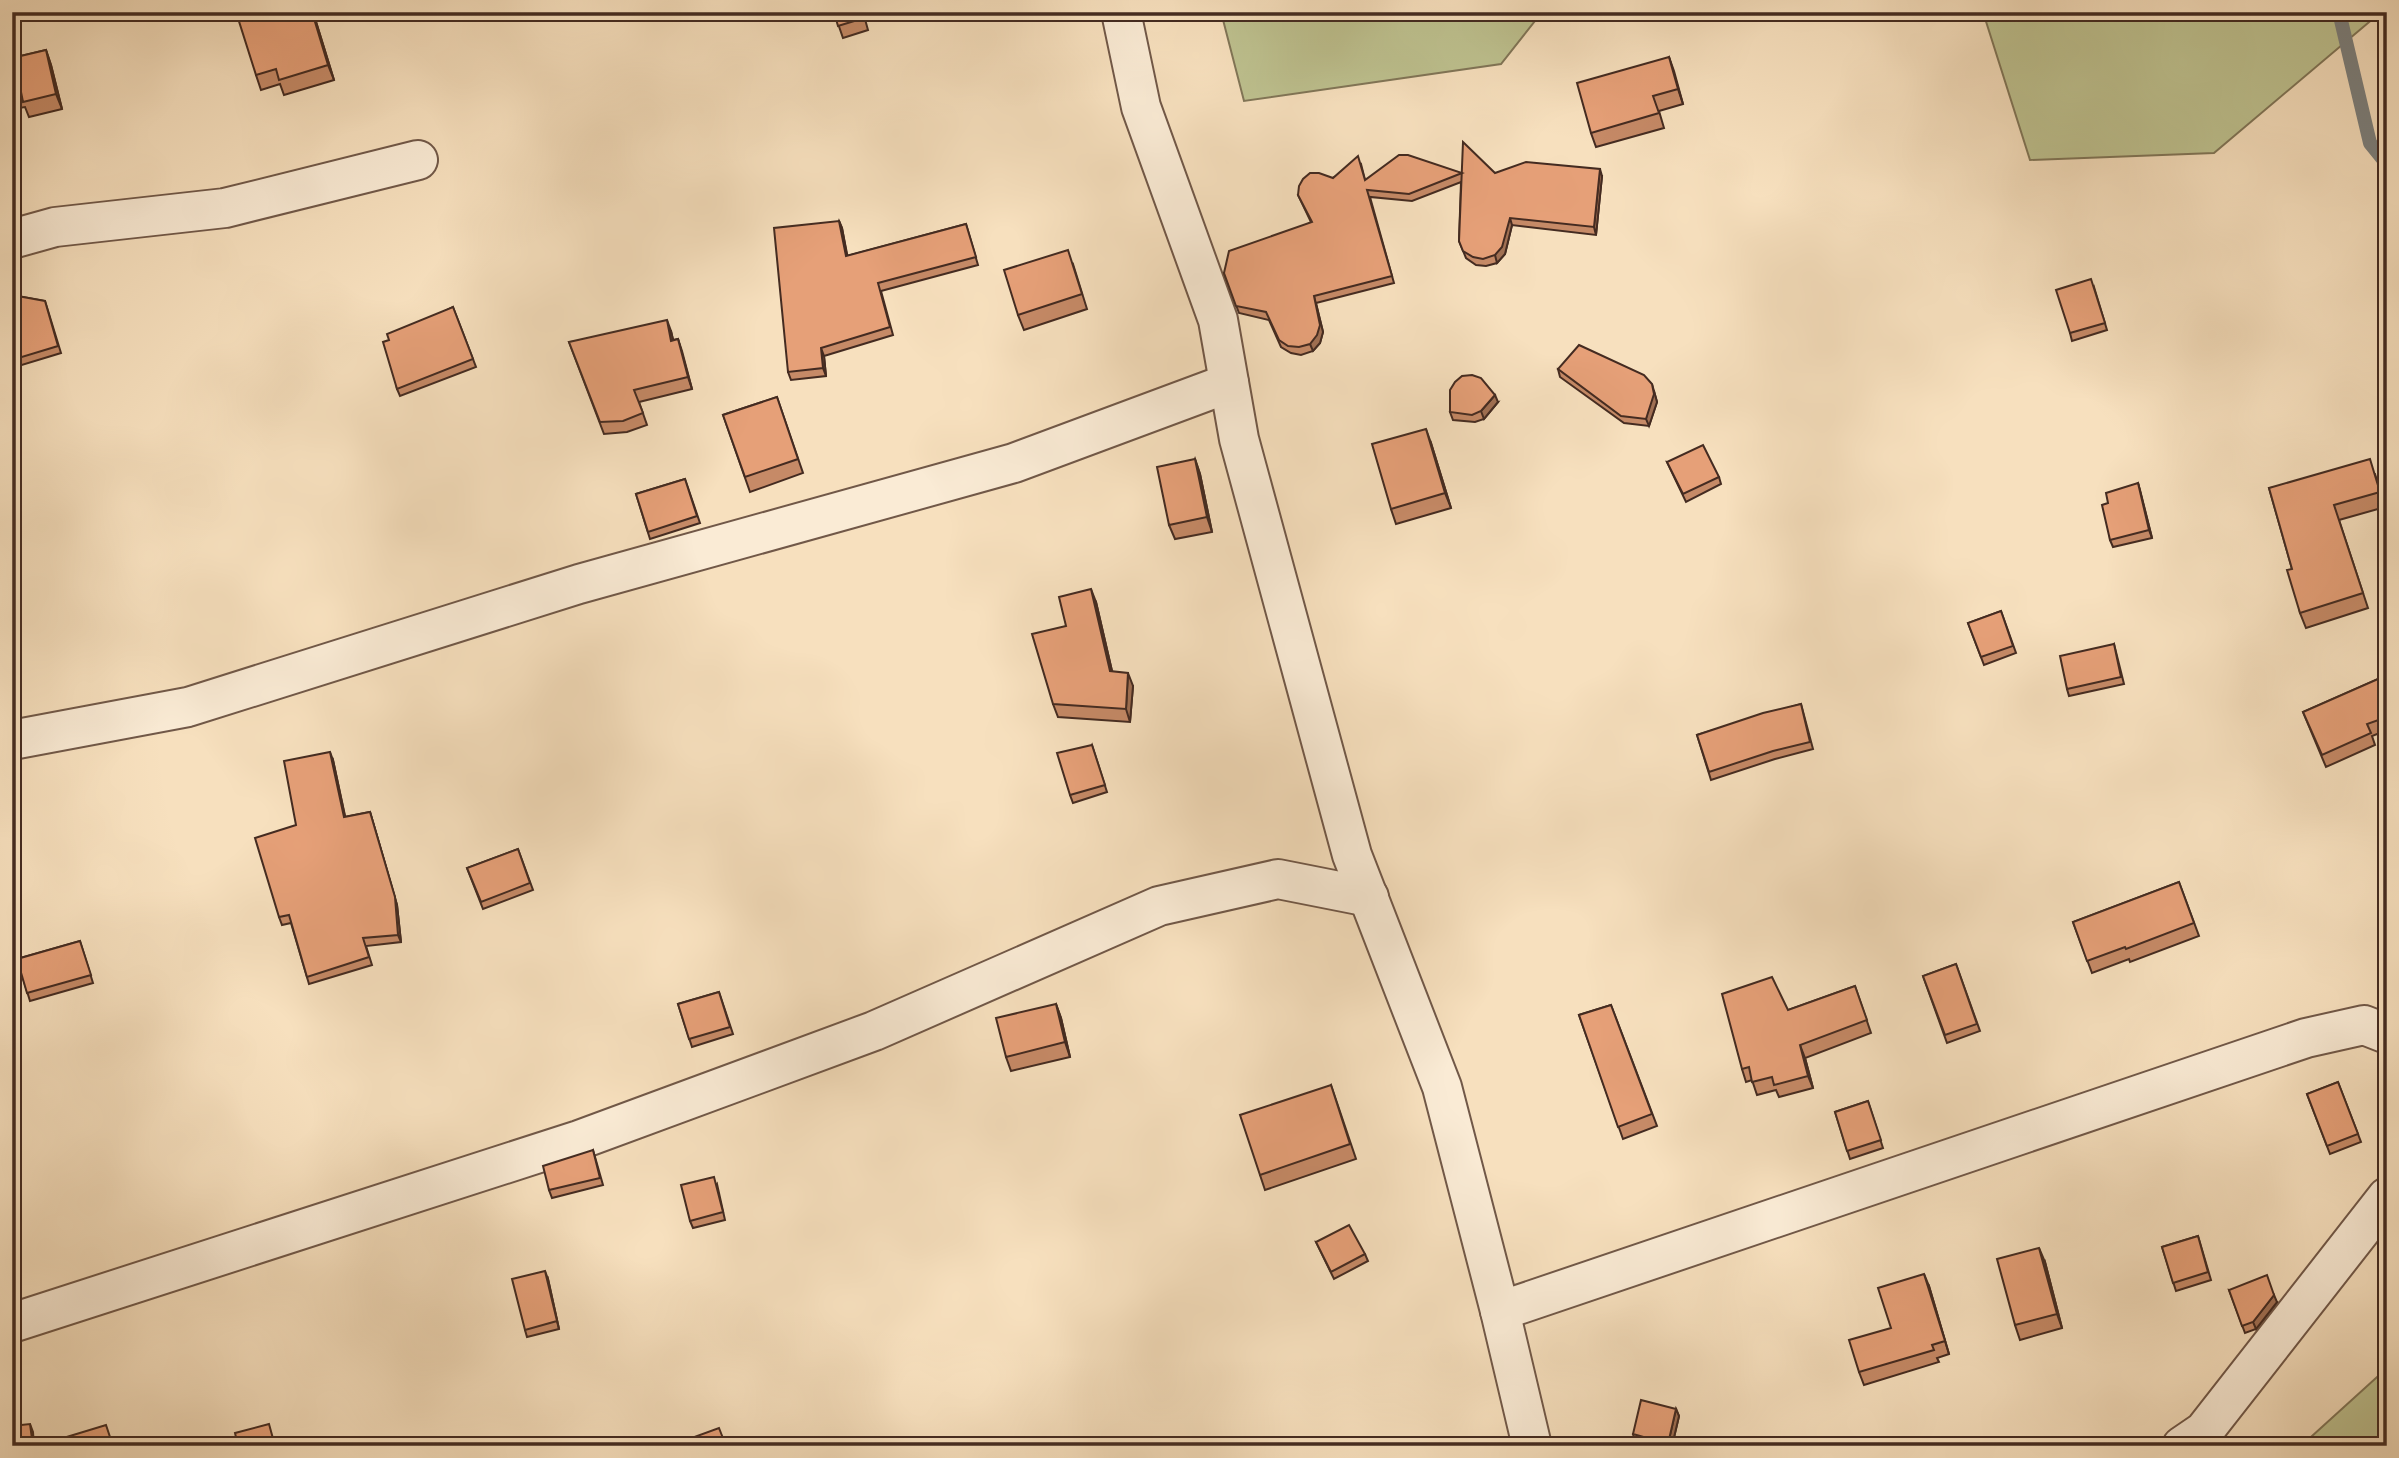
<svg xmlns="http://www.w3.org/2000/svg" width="2399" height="1458" font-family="'EB Garamond',serif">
	<rect width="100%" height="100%" fill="#f7e0be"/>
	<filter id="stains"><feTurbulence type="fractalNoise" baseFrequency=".00286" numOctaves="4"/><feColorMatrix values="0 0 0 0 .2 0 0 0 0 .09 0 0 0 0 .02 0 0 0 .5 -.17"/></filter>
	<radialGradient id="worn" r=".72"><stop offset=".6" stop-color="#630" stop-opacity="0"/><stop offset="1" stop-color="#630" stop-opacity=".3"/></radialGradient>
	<!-- green -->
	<g fill="#bec290" stroke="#817658" stroke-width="2">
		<polygon points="1221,12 1542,12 1501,64 1244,101"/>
		<polygon points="1983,12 2381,12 2214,153 2030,160"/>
		<polygon points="2387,1368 2387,1446 2301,1446"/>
	</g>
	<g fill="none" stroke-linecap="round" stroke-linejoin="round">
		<!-- stream -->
		<polyline stroke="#7c817f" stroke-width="14" points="2339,12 2370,143 2387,164"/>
		<!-- minor casing -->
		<g stroke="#715848" stroke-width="42">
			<g id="minor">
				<polyline points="1121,12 1141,107 1218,320 1239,439 1352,855 1442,1087 1500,1311"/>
				<polyline points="12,239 55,227 225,208 418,160"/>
				<polyline points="12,740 188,707 579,584 1014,463 1229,383"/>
				<polyline points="12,1323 579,1140 874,1031 1159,906 1278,879 1369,897"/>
				<polyline points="1532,1446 1500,1311 2306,1038 2364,1025 2387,1034"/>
				<polyline points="2182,1446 2204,1431 2387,1197"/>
			</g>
		</g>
		<!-- minor -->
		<use href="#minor" stroke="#faebd5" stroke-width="38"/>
	</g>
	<!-- wall -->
	<g fill="#c68a67" stroke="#442b21" stroke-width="2">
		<polygon points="313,12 334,80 284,95 280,84 261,90 256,75"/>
		<polygon points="834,12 863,12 868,30 843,38"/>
		<polygon points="46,50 51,65 62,109 29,117 25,107 12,109 12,58"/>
		<polygon points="1669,57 1683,104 1659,111 1664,128 1596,147 1591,133"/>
		<polygon points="1361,164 1365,180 1462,173 1602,176 1596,235 1512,225 1505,254 1497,263 1486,266 1476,265 1466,258 1459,241 1461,182 1412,201 1370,197 1394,283 1316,303 1323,332 1320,343 1313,351 1301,355 1291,353 1281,347 1269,320 1239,313 1224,273 1311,222 1298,195"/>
		<polygon points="839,221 842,228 847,256 966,224 978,265 881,291 893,335 824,356 826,376 791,380 788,372"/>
		<polygon points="1073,264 1087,309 1024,330 1018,315"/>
		<polygon points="2094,287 2107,330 2072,341 2070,333"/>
		<polygon points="12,295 45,301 61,353 12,368"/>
		<polygon points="453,307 476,367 400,396 397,389 389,340"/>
		<polygon points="671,331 673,340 678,339 692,389 639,402 647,425 627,432 604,434 569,342"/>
		<polygon points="1558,369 1654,391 1657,402 1649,426 1624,423 1560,377"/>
		<polygon points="777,397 803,473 750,492 723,415"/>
		<polygon points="1498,402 1484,419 1475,422 1453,420 1450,412"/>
		<polygon points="1431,443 1451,508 1396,524 1391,509"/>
		<polygon points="1195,459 1200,474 1212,532 1175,539 1169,525"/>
		<polygon points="1667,462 1719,477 1721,484 1686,502"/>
		<polygon points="2375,474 2385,507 2339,520 2368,608 2306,628 2300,613 2292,569 2269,488"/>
		<polygon points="685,479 700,523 650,539 636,494"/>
		<polygon points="2138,483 2152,538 2113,547 2110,540 2108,503"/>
		<polygon points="1096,602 1112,671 1133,686 1130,722 1058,717 1053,704 1066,626"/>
		<polygon points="2001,611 2016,653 1984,665 1968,623"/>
		<polygon points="2114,644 2124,684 2069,696 2067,689"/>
		<polygon points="2387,675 2387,730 2372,736 2375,745 2326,767 2303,712"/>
		<polygon points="1801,704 1813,749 1775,759 1711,780 1697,735"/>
		<polygon points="1092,745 1107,792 1073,803 1070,795"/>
		<polygon points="333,760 345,817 370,812 397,905 401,942 366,946 372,965 309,984 291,923 282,925 279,917 296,825"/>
		<polygon points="518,849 533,890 483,909 467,868"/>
		<polygon points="2179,882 2199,936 2130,962 2129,959 2092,973 2073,922"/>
		<polygon points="80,941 93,983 30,1001 17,959"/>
		<polygon points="1956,964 1980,1031 1947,1043 1923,976"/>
		<polygon points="1855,986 1871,1033 1805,1058 1813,1088 1779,1097 1776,1090 1757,1095 1752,1080 1746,1082 1742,1069 1788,1010"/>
		<polygon points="719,992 733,1034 692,1047 678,1004"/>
		<polygon points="1056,1004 1061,1018 1070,1057 1011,1071 1006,1057"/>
		<polygon points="1611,1005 1657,1126 1623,1139 1579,1015"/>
		<polygon points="2338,1082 2361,1142 2330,1154 2307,1094"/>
		<polygon points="1331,1085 1356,1159 1265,1190 1260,1175"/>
		<polygon points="1868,1101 1883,1148 1850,1159 1835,1112"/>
		<polygon points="593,1150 603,1185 552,1198 549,1190"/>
		<polygon points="717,1184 725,1220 693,1228 690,1221"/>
		<polygon points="2198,1236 2211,1280 2176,1291 2162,1247"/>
		<polygon points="1316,1242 1365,1254 1368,1261 1334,1279"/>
		<polygon points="2045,1262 2062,1328 2020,1340 2015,1325"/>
		<polygon points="548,1279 559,1329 527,1337 525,1330"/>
		<polygon points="1929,1286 1949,1354 1937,1358 1939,1362 1864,1385 1859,1372 1891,1328"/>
		<polygon points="2229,1290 2277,1302 2256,1329 2245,1333"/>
		<polygon points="1676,1409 1679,1416 1672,1446 1650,1446 1635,1442 1633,1434"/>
	</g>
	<!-- shaded-wall -->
	<g fill="#a17054" stroke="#442b21" stroke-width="2">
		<polygon points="312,12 313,12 334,80 328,65"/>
		<polygon points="46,50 51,65 62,109 56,94"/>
		<polygon points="1669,57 1674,71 1683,104 1678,89"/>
		<polygon points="1600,169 1602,176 1596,235 1594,227"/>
		<polygon points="1510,218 1512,225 1505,254 1497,263 1495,255"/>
		<polygon points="839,221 842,228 849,264 846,256"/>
		<polygon points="1314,296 1323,332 1320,343 1313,351 1310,344"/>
		<polygon points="667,320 671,331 676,352 671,341"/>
		<polygon points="678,339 682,351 692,389 688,377"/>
		<polygon points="821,348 824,356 826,376 823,368"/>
		<polygon points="1652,384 1657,402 1649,426 1646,419"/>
		<polygon points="1495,395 1498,402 1484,419 1481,411"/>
		<polygon points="1426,429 1431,443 1451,508 1445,493"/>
		<polygon points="1195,459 1200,474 1212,532 1207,517"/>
		<polygon points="2138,483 2140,490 2152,538 2149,530"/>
		<polygon points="1091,589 1096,602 1115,684 1110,671"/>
		<polygon points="1128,673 1133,686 1130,722 1126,709"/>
		<polygon points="330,752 333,760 347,825 344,817"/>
		<polygon points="370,812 397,905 401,942 398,935"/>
		<polygon points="1056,1004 1061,1018 1070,1057 1065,1042"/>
		<polygon points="1800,1045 1805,1058 1813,1088 1808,1076"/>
		<polygon points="2039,1248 2045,1262 2062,1328 2057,1314"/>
		<polygon points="545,1271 548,1279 559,1329 557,1321"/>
		<polygon points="1924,1274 1929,1286 1949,1354 1945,1341"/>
		<polygon points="2274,1295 2277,1302 2256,1329 2253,1322"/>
		<polygon points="1676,1409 1679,1416 1672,1446 1669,1446 1668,1444"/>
		<polygon points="30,1424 33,1432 34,1446 33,1446"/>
	</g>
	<!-- building -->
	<g fill="#e6a078" stroke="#442b21" stroke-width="2">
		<polygon points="245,12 312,12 328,65 279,80 276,69 256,75 237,15"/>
		<polygon points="834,12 862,12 864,18 838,26"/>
		<polygon points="46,50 56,94 23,102 21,92 12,94 12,58"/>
		<polygon points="1669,57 1678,89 1653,96 1659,113 1591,133 1577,83"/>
		<polygon points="1463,142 1495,173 1526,162 1600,169 1594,227 1510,218 1502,247 1495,255 1483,259 1473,257 1463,251 1459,241"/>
		<polygon points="1399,155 1408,155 1462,173 1409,194 1367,190 1392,276 1314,296 1320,325 1317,335 1310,344 1299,347 1288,346 1279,340 1266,312 1236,306 1224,273 1229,251 1312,222 1298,195 1299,186 1303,179 1310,173 1319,173 1333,178 1358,156 1365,180"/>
		<polygon points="839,221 846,256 966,224 976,257 878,283 890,327 821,348 823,368 788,372 774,228"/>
		<polygon points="1068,250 1082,294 1018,315 1004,270"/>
		<polygon points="2091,279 2105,323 2070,333 2056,290"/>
		<polygon points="12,295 45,301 58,346 12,360"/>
		<polygon points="453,307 473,359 397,389 383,342 389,340 387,334"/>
		<polygon points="667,320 671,341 678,339 688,377 634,390 643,413 623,421 600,422 569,342"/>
		<polygon points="1579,345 1644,375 1652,384 1654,394 1646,419 1621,416 1558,369"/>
		<polygon points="1472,375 1481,378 1495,395 1481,411 1472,415 1450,412 1450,390 1455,382 1462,376"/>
		<polygon points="777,397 798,459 745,477 723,415"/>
		<polygon points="1426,429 1445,493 1391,509 1372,444"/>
		<polygon points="1703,445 1719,477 1683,494 1667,462"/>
		<polygon points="1195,459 1207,517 1169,525 1157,467"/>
		<polygon points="2370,459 2380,492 2334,505 2363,593 2300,613 2287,570 2292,569 2269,488"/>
		<polygon points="685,479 697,516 648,532 636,494"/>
		<polygon points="2138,483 2149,530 2110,540 2102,505 2108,503 2106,493"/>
		<polygon points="1091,589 1110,671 1128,673 1126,709 1053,704 1032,634 1066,626 1059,597"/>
		<polygon points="2001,611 2013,646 1981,657 1968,623"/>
		<polygon points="2114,644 2121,677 2067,689 2060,656"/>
		<polygon points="2387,675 2387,717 2367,724 2371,733 2322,755 2303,712"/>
		<polygon points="1801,704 1810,742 1773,751 1709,772 1697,735 1763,713"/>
		<polygon points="1092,745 1105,785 1070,795 1057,753"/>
		<polygon points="330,752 344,817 370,812 395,897 398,935 363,938 369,957 307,977 289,915 279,917 255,838 296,825 284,761"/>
		<polygon points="518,849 530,883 481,902 467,868"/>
		<polygon points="2179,882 2194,923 2126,949 2125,947 2087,961 2073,922"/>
		<polygon points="80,941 91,975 27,993 17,959"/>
		<polygon points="1956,964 1977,1024 1945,1035 1923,976"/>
		<polygon points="1772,977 1788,1010 1855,986 1867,1020 1800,1045 1808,1076 1774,1085 1772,1077 1752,1082 1749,1067 1742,1069 1722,994"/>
		<polygon points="719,992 730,1027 689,1039 678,1004"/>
		<polygon points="1056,1004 1065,1042 1006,1057 996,1018"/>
		<polygon points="1611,1005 1652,1114 1618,1127 1579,1015"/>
		<polygon points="2338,1082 2358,1134 2327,1146 2307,1094"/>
		<polygon points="1331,1085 1350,1144 1260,1175 1240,1115"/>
		<polygon points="1868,1101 1881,1140 1847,1151 1835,1112"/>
		<polygon points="593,1150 600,1178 549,1190 543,1166"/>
		<polygon points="714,1177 723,1212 690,1221 681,1185"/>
		<polygon points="1349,1225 1365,1254 1331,1272 1316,1242"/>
		<polygon points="2198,1236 2208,1272 2173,1283 2162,1247"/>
		<polygon points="2039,1248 2057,1314 2015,1325 1997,1259"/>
		<polygon points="545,1271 557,1321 525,1330 512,1279"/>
		<polygon points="1924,1274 1945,1341 1932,1345 1934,1350 1859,1372 1849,1340 1891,1328 1878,1288"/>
		<polygon points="2267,1275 2274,1295 2253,1322 2242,1326 2229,1290"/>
		<polygon points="1641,1400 1676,1409 1668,1444 1633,1434"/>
		<polygon points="30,1424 33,1446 12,1446 12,1426"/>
		<polygon points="269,1424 275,1446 238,1446 235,1433"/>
		<polygon points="106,1425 113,1446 37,1446"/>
		<polygon points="719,1428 726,1446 677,1446 687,1442 686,1440"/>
	</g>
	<!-- margin -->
	<rect width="2399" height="1458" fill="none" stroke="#f7e0be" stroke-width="42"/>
	<rect x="14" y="14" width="2371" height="1430" fill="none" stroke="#442b21" stroke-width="3.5"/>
	<rect x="21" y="21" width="2357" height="1416" fill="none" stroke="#442b21" stroke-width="2"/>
	<rect width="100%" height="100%" filter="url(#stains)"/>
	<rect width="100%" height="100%" fill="url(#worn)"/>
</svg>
